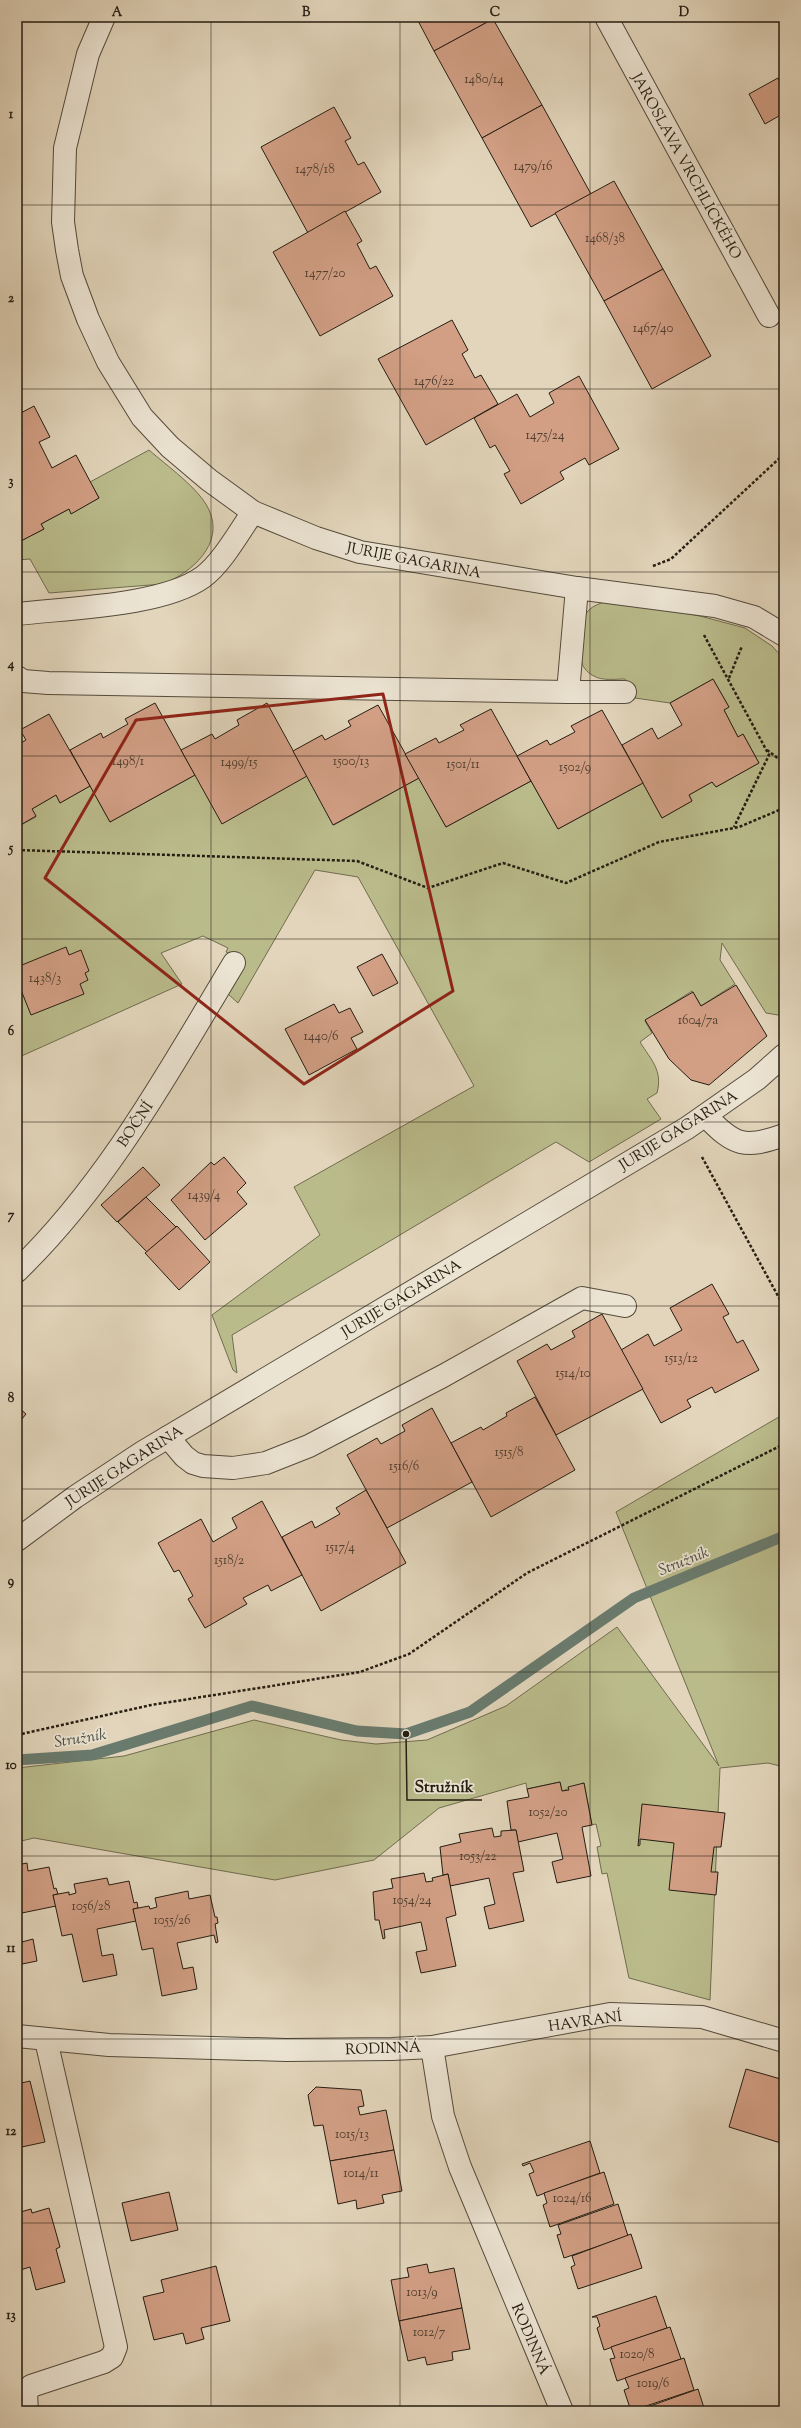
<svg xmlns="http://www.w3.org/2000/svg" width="801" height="2428" font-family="'Sorts Mill Goudy',serif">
	<rect width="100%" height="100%" fill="#e2d5bb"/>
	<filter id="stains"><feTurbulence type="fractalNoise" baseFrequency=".005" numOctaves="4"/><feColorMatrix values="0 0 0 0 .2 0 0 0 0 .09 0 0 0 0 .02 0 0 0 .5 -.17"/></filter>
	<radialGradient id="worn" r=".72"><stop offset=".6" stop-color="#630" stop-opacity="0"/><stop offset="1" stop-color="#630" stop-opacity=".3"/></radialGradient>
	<!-- green -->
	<g fill="#babb8b" stroke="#706c4e">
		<path d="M149,450C166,465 200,489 209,510C225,544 191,573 163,584L49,593L30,559L17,560V543L44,529L41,524L69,509L72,513L99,498L90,482Z"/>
		<path d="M612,600L700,616L745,628L772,646L784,659V1016L766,1013L722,943L720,960L735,984L701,1006L692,991L645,1021L652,1033L640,1042C651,1060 663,1070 657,1093L647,1099L661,1119L589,1162L556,1142L232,1335L237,1373L233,1370L212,1315L320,1235L294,1187L474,1086L358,877L315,870L238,1003L228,994L243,960L226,952L228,948L203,936L161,953L182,984L17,1058V827L36,817L32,809L56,795L60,803L90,786L110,822L195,775L307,776L334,825L419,778L446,827L531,781L558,829L643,783L662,818L692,801L689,795L712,782L716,787L759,763L743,734L738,737L724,710L729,707L713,679L670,703L635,698L625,679C615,679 602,681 594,676C589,674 583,668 582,663C578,650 579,618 590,609C596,604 605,602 612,600Z"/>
		<polygon points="784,1414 784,1767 768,1763 720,1768 710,2000 629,1978 607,1873 602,1874 597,1847 601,1846 596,1824 592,1825 584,1783 562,1791 560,1782 527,1789 526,1783 439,1808 374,1860 275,1880 34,1838 17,1842 17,1768 124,1756 254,1720 341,1740 376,1744 427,1740 506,1706 617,1627 719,1766 616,1512"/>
	</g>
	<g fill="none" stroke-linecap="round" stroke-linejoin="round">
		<!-- stream -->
		<polyline stroke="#697b6e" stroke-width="11" points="17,1760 92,1755 252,1706 357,1731 406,1734 470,1712 634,1598 784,1536"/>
	</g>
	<!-- building -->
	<g fill="#d29f85" stroke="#251d12">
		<polygon points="416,17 493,17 493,19 434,51"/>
		<polygon points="493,19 542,105 482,138 434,51"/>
		<polygon points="778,78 784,89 784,113 765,124 749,94"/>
		<polygon points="542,105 591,194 531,227 482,138"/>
		<polygon points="334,107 351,138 345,141 358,165 364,162 381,192 308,233 261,147"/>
		<polygon points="614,181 663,269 604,301 555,213"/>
		<polygon points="345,211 362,241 357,244 370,269 376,266 393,296 320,336 273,252"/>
		<polygon points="663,269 711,356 652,389 604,301"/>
		<polygon points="452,320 468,350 462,354 475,378 481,375 498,404 426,445 378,359"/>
		<polygon points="579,376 619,449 589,465 585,458 560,472 564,479 521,504 504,474 510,471 495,445 490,448 474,418 517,394 530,417 554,403 549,393"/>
		<polygon points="34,406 50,437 39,442 52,468 76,455 99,498 71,514 69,509 41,524 44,529 17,543 17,415"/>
		<polygon points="713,679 729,707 724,710 738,737 743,734 759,763 716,787 712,782 689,795 692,801 662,818 622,745 652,728 658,739 682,725 670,703"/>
		<polygon points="155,703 195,775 110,822 70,750 101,733 103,738 128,724 125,719"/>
		<polygon points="267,703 307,776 222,824 181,750 212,734 215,739 239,725 237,720"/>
		<polygon points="378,705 419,778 333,825 293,751 322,735 325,740 351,726 348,721"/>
		<polygon points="491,709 531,781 446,827 405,754 436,738 439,743 464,730 460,725"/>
		<polygon points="602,710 643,783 558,829 517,756 547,740 550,745 575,732 571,726"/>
		<polygon points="49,714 90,786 60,803 56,795 32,809 36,816 17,827 17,745 26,740 20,730"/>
		<polygon points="66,947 69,955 81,950 89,971 85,973 88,980 80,984 84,994 31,1015 17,980 17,967"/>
		<polygon points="382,954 398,983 373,996 357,967"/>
		<polygon points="736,985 767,1036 709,1085 691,1080 669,1059 645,1020 693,992 701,1006"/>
		<polygon points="334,1004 339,1013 350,1008 363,1032 351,1038 357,1049 309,1075 285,1029"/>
		<polygon points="224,1157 246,1183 237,1192 247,1204 205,1240 171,1200 211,1162 214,1165"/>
		<polygon points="143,1167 160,1185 117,1222 101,1205"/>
		<polygon points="146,1197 176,1227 147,1252 118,1222"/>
		<polygon points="177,1226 210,1262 179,1290 145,1253"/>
		<polygon points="712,1284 729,1314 723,1317 737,1343 743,1340 759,1370 715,1393 712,1387 687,1400 691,1407 661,1423 621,1350 648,1334 654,1346 682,1330 670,1308"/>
		<polygon points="602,1314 643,1389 556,1435 517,1361 547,1344 551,1350 575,1337 572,1331"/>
		<polygon points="535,1397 575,1470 491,1517 451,1443 481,1427 483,1430 507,1416 506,1413"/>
		<polygon points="17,1406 26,1414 17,1425"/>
		<polygon points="432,1408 472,1482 387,1528 347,1455 377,1438 381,1444 405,1431 402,1425"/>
		<polygon points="366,1490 406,1563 321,1611 282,1537 312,1521 315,1528 340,1514 336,1508"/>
		<polygon points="262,1501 302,1575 271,1591 268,1585 243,1598 247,1604 205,1628 188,1599 193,1596 179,1570 174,1572 158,1543 201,1519 213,1542 237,1528 232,1518"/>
		<polygon points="560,1782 562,1791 569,1790 568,1787 584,1783 592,1825 582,1827 591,1876 557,1883 552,1862 563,1859 557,1833 518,1842 516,1830 511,1830 507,1801 529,1797 527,1789"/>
		<polygon points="642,1804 725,1813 721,1847 714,1847 711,1872 718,1872 716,1895 669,1890 674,1843 640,1839 640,1845 638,1846"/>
		<polygon points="492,1828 494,1837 501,1836 501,1831 516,1830 524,1871 513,1873 524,1921 489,1929 484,1907 495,1904 489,1878 450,1886 448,1874 443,1875 440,1847 461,1842 459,1834"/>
		<polygon points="27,1863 28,1871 49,1867 54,1889 56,1888 58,1894 53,1895 56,1906 17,1914 17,1865"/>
		<polygon points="424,1873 426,1882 433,1881 432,1878 448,1874 456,1915 446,1918 456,1966 421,1973 416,1952 427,1950 421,1922 384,1930 385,1938 383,1939 379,1920 375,1920 373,1892 393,1888 391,1879"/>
		<polygon points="107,1878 109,1885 129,1881 134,1903 137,1902 138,1908 133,1909 136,1921 97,1929 102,1956 113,1954 117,1975 83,1982 72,1934 62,1936 53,1895 69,1892 69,1895 76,1893 74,1884"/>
		<polygon points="188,1891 189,1899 210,1895 215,1917 217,1917 218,1923 215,1924 218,1942 216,1943 214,1935 177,1943 183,1969 193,1967 197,1989 162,1996 153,1948 142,1950 133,1909 149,1906 150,1909 157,1907 155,1898"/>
		<polygon points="17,1918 22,1942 33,1939 37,1961 17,1965"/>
		<polygon points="746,2069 784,2080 784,2144 729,2127"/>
		<polygon points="30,2081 45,2142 17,2148 17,2084"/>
		<polygon points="316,2087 361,2090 364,2106 358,2107 360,2115 386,2110 394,2150 330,2161 323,2125 314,2126 308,2095"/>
		<polygon points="590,2141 600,2173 537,2196 529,2174 534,2172 530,2163 523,2166 522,2164"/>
		<polygon points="394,2150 402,2191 382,2195 384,2203 357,2209 356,2200 338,2204 330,2161"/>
		<polygon points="604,2172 614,2204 550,2227 543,2205 547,2203 544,2193"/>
		<polygon points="169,2192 178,2230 131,2241 122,2203"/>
		<polygon points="618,2204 628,2236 564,2258 557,2235 561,2234 558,2225"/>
		<polygon points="49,2208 60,2247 56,2249 65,2282 36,2290 30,2267 17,2271 17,2213 31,2209 32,2213"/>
		<polygon points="631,2234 642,2268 578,2289 571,2267 575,2265 572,2256"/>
		<polygon points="427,2264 429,2273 454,2268 462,2308 399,2321 391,2280 409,2277 407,2268"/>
		<polygon points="216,2266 230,2321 201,2328 204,2339 186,2344 183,2333 154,2340 143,2297 164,2292 161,2280"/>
		<polygon points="656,2296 667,2328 604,2350 597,2328 600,2326 597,2317 592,2317"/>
		<polygon points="462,2308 470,2349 452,2352 453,2360 427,2365 425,2357 408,2361 399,2321"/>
		<polygon points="670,2327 681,2359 617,2381 610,2359 615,2358 611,2347"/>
		<polygon points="684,2358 694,2390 631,2411 624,2390 629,2388 625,2378"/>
		<polygon points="698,2389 705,2411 640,2411 639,2410"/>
	</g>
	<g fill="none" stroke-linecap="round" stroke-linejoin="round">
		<!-- minor casing -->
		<g stroke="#544b3c" stroke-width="24">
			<g id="minor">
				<polyline points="104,17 88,54 65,148 63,222 67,250 72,276 88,319 108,362 142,417 170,447 209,480 253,512 316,538 360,552 577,588 715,606 754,617 784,635"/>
				<polyline points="606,17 769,316"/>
				<path d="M17,614C68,608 163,606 203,577C222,563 239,532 253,512"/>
				<polyline points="17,677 23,681 48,683 568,692 577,588"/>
				<polyline points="568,692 625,692"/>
				<path d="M706,1116C734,1146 745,1149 784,1135"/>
				<path d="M17,1271C108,1183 169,1071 234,963"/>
				<polyline points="168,1437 184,1456 193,1463 203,1466 233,1468 266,1463 309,1446 443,1376 582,1298 625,1306"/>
				<polyline points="17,1540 75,1497 143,1452 687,1128 757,1079 784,1055"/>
				<polyline points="17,2036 109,2045 286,2050 392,2049 432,2047 610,2014 702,2017 784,2041"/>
				<polyline points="432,2047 443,2116 460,2167 562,2411"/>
				<polyline points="27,2411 26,2394 31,2386 104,2362 112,2357 116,2347 46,2040"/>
			</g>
		</g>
		<!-- path -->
		<g stroke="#251d12" stroke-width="2.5" stroke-dasharray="3 2" stroke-linecap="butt">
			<polyline points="653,566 671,559 784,454"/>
			<polyline points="704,635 769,755 734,827"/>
			<polyline points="729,678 742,646"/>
			<polyline points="767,750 784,763"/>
			<polyline points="17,850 357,861 428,888 503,863 566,883 659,842 739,827 784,808"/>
			<polyline points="702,1157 784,1307"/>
			<polyline points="17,1735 151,1705 360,1672 409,1654 527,1573 784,1444"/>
		</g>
		<!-- minor -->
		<use href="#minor" stroke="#ece4d3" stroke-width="22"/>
	</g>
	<!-- marked area -->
	<path fill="none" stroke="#8f2418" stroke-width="3" stroke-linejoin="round" d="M383,694L453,991L304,1084L45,878L136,720Z"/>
	<!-- grid -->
	<path fill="none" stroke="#251d12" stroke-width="1" stroke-opacity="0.55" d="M211,17V2411M400,17V2411M590,17V2411M17,205H784M17,389H784M17,572H784M17,756H784M17,939H784M17,1122H784M17,1306H784M17,1489H784M17,1672H784M17,1856H784M17,2039H784M17,2223H784"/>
	<g text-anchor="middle" stroke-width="3.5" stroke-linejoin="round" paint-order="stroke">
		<!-- number labels -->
		<g font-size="13" fill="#503e2f">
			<text x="484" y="83">1480/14</text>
			<text x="533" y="170">1479/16</text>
			<text x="315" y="173">1478/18</text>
			<text x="605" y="242">1468/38</text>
			<text x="325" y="277">1477/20</text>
			<text x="653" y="332">1467/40</text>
			<text x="434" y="385">1476/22</text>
			<text x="545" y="439">1475/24</text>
			<text x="128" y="765">1498/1</text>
			<text x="351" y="765">1500/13</text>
			<text x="239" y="766">1499/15</text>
			<text x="463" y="768">1501/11</text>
			<text x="575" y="771">1502/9</text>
			<text x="45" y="982">1438/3</text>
			<text x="698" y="1024">1604/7a</text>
			<text x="321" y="1040">1440/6</text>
			<text x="204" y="1199">1439/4</text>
			<text x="681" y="1362">1513/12</text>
			<text x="573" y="1377">1514/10</text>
			<text x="509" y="1456">1515/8</text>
			<text x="404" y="1470">1516/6</text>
			<text x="340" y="1551">1517/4</text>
			<text x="229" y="1564">1518/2</text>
			<text x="548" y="1816">1052/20</text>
			<text x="478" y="1860">1053/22</text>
			<text x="412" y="1904">1054/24</text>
			<text x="91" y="1910">1056/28</text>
			<text x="172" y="1924">1055/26</text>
			<text x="352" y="2138">1015/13</text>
			<text x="361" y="2177">1014/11</text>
			<text x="572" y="2202">1024/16</text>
			<text x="422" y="2296">1013/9</text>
			<text x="429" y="2336">1012/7</text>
			<text x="637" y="2358">1020/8</text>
			<text x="653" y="2387">1019/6</text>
		</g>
		<!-- street labels -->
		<g font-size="15" fill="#251d12" stroke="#ece4d3">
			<text transform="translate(687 166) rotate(61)" y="5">JAROSLAVA VRCHLICKÉHO</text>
			<text transform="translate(414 560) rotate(11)" y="5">JURIJE GAGARINA</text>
			<text transform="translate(135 1124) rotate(-56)" y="5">BOČNÍ</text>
			<text transform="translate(678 1130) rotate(-32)" y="5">JURIJE GAGARINA</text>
			<text transform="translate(401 1298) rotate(-31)" y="5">JURIJE GAGARINA</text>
			<text transform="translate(124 1466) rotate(-33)" y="5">JURIJE GAGARINA</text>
			<text transform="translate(585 2021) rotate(-8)" y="5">HAVRANÍ</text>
			<text transform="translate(383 2048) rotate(-2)" y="5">RODINNÁ</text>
			<text transform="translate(531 2339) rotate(67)" y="5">RODINNÁ</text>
		</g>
		<!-- water labels -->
		<g font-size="16" font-style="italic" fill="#474c40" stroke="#ece4d3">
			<text transform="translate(683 1560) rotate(-22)" y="6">Stružník</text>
			<text transform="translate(80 1737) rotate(-9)" y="6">Stružník</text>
		</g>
	</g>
	<!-- callouts -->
	<path fill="none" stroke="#251d12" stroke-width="1.5" d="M406 1734L407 1800H482"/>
	<circle fill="#251d12" stroke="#ece4d3" stroke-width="1.5" cx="406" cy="1734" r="4"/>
	<g font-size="16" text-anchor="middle" font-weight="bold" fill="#251d12" stroke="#ece4d3" stroke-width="3.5" stroke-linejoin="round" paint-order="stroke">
		<text x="444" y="1792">Stružník</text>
	</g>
	<!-- margin -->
	<rect width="801" height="2428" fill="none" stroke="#e2d5bb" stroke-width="44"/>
	<rect x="22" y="22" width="757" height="2384" fill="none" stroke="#251d12" stroke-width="1.5"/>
	<g font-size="13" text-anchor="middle" font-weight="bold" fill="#251d12">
		<text x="117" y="16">A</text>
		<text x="306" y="16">B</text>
		<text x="495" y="16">C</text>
		<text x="684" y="16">D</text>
		<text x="11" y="118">1</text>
		<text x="11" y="302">2</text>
		<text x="11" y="485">3</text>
		<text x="11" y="668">4</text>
		<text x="11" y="852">5</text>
		<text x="11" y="1035">6</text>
		<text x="11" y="1219">7</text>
		<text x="11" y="1402">8</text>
		<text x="11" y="1585">9</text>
		<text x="11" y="1769">10</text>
		<text x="11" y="1952">11</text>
		<text x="11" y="2135">12</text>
		<text x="11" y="2319">13</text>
	</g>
	<rect width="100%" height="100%" filter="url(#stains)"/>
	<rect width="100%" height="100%" fill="url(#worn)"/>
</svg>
